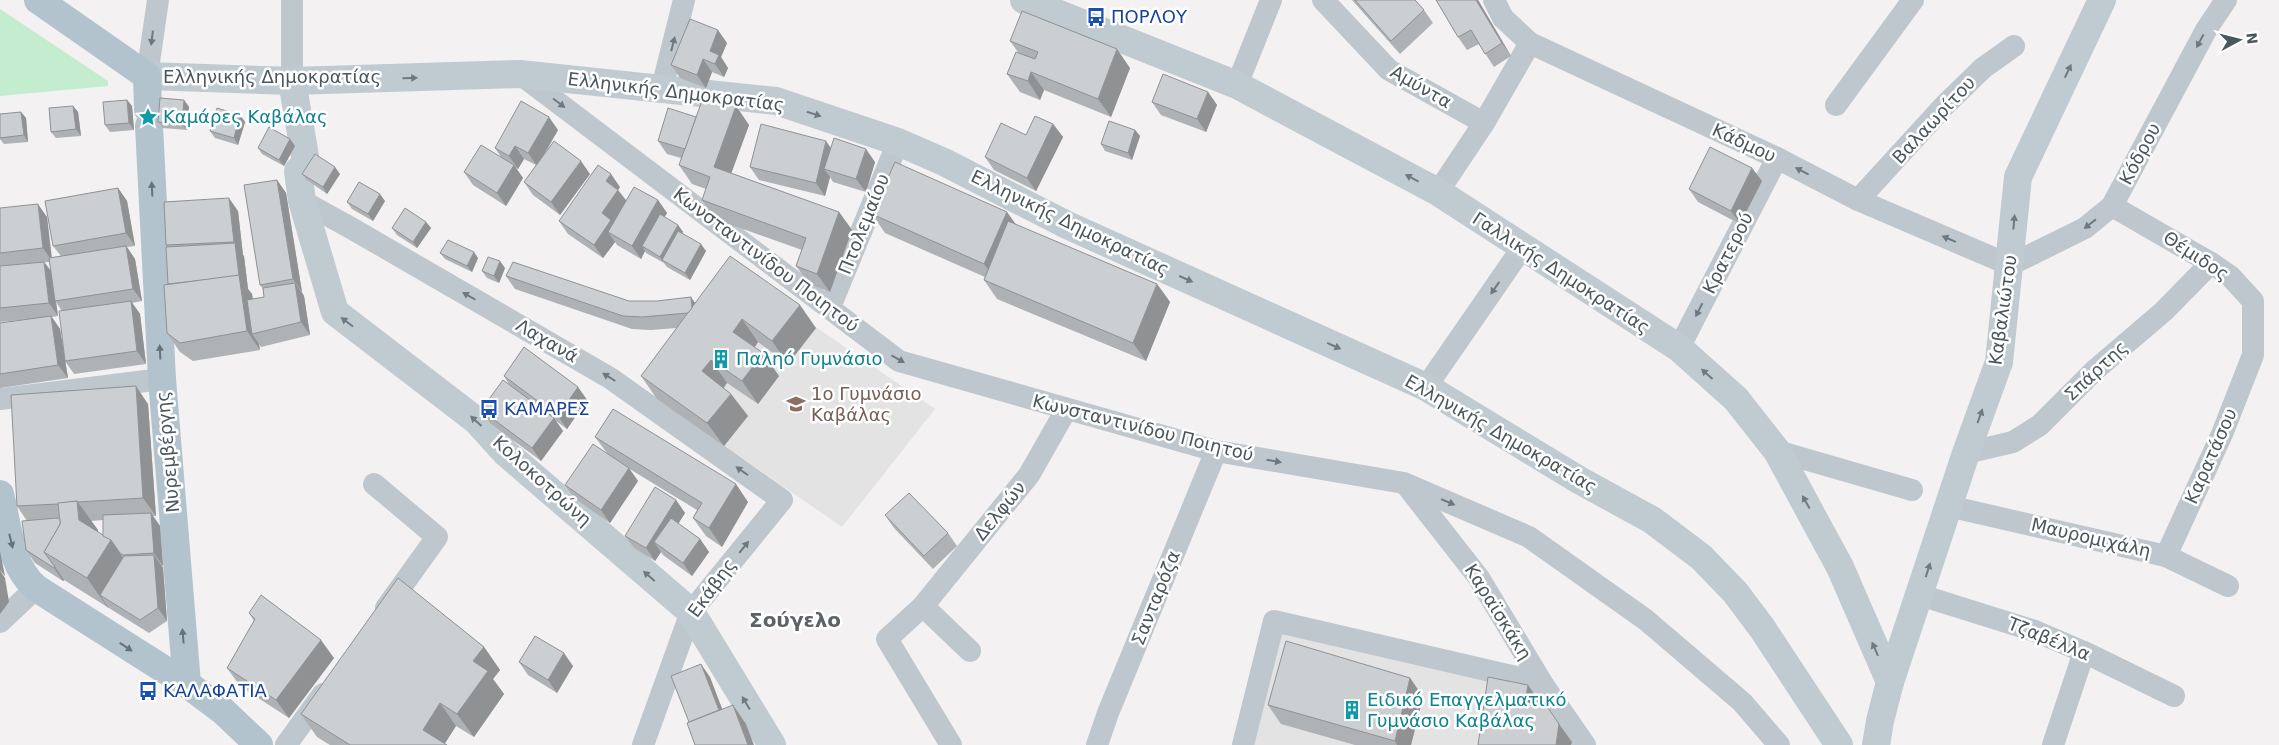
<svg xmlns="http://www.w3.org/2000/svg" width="2279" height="745" font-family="'DejaVu Sans',sans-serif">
	<rect width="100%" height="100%" fill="#f3f1f2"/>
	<!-- education -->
	<g fill="#e4e3e3">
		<polygon points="746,279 935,409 842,527 657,399"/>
		<polygon points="1270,626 1537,687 1576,745 1242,745"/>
	</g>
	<!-- green -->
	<polygon fill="#c4edcf" points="0,9 108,81 108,86 0,96"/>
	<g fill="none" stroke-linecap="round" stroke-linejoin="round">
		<!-- street -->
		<g stroke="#bec7cd" stroke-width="22">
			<polyline points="1323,0 1389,70 1484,123"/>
			<polyline points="1494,0 1503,18 1530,43 1777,158 1858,200 2010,265 2085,228 2112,206 2206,30 2226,0"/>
			<polyline points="520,74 899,361 1216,451 1404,483 1529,537 1646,620 1742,702 1779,745"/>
			<polyline points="147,76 158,0"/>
			<polyline points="292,81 292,0"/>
			<polyline points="1237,85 1271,0"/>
			<polyline points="662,88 684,0"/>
			<polyline points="1836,105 1913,0"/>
			<polyline points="1438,192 1484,123 1530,43"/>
			<polyline points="1858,200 1944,106 1983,68 2014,46"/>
			<polyline points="302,201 351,228 610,378 782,500 691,612 643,745"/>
			<polyline points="2112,206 2211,263 2230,276 2253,301 2253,355 2222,434 2166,556"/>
			<polyline points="830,307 898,142"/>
			<polyline points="1679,348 1777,158"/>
			<polyline points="1426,387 1522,248"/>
			<polyline points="0,399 162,379"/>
			<polyline points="1777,451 1912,490"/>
			<polyline points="1966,453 2013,442 2040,425 2095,370 2164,311 2211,263"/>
			<polyline points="374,484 437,537 386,608"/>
			<polyline points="1407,486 1479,578 1542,683 1585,745"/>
			<polyline points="1948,506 2166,556 2228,586"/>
			<polyline points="1920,595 2035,631 2084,652 2174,696"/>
			<polyline points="923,606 970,651"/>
			<polyline points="0,622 36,588"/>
			<polyline points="286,745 323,694"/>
			<polyline points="951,745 887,639 923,606 1029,475 1066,410"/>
			<polyline points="1097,745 1108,713 1216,451"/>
			<polyline points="1243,745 1274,621 1542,683"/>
			<polyline points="2053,745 2084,652"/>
		</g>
		<!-- secondary -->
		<g stroke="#bfcad1" stroke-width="28">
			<polyline points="1024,0 1237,85 1438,192 1679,348 1736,399 1777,451 1840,567 1890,682 1880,721 1876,745"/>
			<polyline points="147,76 292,81 520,74 776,101 898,142 944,162 1067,225 1426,387 1579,480 1652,520 1701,557 1735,592 1762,628 1839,745"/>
			<polyline points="292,81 305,156"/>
			<polyline points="298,171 302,201 335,312 477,421 506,453 691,612 772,745"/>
			<polyline points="1890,682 1966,453 1999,362 2018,177 2102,0"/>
		</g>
		<!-- primary -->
		<g stroke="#b3c3cd" stroke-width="28">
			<polyline points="38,0 147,76 148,109"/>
			<polyline points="149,126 162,379 187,684"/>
			<path d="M0,494C8,525 10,566 36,588L187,684L223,711L259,745"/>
		</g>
	</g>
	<!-- wall -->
	<g fill="#afb2b5" fill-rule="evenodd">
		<polygon points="1352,0 1415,0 1424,10 1433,23 1400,54"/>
		<polygon points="1436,0 1478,0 1511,56 1494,67 1479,44 1467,50 1458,37"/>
		<polygon points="1010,41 1130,68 1111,117 1044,90 1040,100 1020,92 1007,74 1018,52"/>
		<polygon points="727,43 721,57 728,68 724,77 712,72 706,88 680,78 671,65"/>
		<polygon points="1208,92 1217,105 1206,132 1161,115 1152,102"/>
		<polygon points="127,100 132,106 134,130 110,132 105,125"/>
		<polygon points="184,100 189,107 187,130 163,128 158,122"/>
		<polygon points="73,106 78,112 81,136 56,138 51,132"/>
		<polygon points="736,106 749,125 731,173 839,212 852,230 830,292 809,284 796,266 802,250 715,219 702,200 706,189 692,184 679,165 681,158 667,154 658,141 696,117"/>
		<polygon points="21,112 26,118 28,142 4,144 0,139 0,114"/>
		<polygon points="240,115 245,122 238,145 215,138 210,131"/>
		<polygon points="1053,124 1063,137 1036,191 994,170 985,157 1026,135"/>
		<polygon points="558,130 543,157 590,174 560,215 533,195 524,182 536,165 524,159 518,169 516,168 523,178 506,206 473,185 464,172 501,157 495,148"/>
		<polygon points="1135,130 1140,136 1132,160 1105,151 1101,144"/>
		<polygon points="295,146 284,166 262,154 258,148"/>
		<polygon points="831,147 875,162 866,192 833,182 830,177 825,196 759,180 750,167"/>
		<polygon points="1752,168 1762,181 1740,224 1698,202 1689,189"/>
		<polygon points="302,174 340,174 327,194 307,180"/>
		<polygon points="277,180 286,193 302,292 304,296 310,335 261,347 259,344 260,350 193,361 180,352 167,333 168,284 167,247 166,245 238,211 243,255 244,256 248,289 252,294 253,299 264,297 263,289 260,285"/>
		<polygon points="620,187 618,190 626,200 658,200 667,213 664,217 678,225 683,232 682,233 706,251 690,280 667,267 664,263 646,253 645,251 641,259 617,245 615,242 603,258 568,234 559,221"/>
		<polygon points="118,188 127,201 135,246 127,247 135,259 142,301 132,303 140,314 146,364 74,374 65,361 62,311 56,302 58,316 52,317 60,329 68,378 0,388 0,323 31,319 0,322 0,266 44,262 51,271 49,262 0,266 0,208 47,217 52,258 61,256 53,246"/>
		<polygon points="385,201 373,221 352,209 347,202"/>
		<polygon points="872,214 1016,225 1157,284 1170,302 1146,361 997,299 984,280 985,277 885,233"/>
		<polygon points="426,222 431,228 417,248 397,235 392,228"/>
		<polygon points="440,253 478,258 472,272 445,259"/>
		<polygon points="505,268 499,283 487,278 482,271"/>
		<polygon points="506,276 629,301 657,301 691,297 695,304 816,328 788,364 758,342 755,347 779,376 758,404 727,383 724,388 731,394 748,416 724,446 657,399 641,376 677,328 651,330 632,329 515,289"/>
		<polygon points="504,376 578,387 587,400 567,429 556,421 563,431 541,461 490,423 481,410 510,386"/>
		<path d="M148,404L156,516H153L160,526L163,566H162L163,568L167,621L149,633L64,580L63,581L35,563L26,550L27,521L17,506ZM103,520V536L98,532V530L91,521Z"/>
		<polygon points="595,437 748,502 722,547 706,536 693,518 697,510 628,468 638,481 610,523 574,498 565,485 607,453"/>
		<polygon points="676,500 685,513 678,524 700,539 709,552 692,576 663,555 661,552 655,561 634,548 625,536"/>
		<polygon points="885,515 948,533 957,546 933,569 894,528"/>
		<polygon points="249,613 334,658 289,718 240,686 227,668 254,621"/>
		<polygon points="484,647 500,670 493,679 504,694 474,737 456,726 444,744 447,745 330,745 317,737 301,714"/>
		<polygon points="519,662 573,666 557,693 528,675"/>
		<polygon points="1410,678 1423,697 1411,745 1355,745 1281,724 1268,705"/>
	</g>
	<!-- shaded-wall -->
	<g fill="#8f9193">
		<polygon points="1476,0 1478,0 1511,56 1502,43"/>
		<polygon points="718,30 727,43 721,57 728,68 724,77 715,64 710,51"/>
		<polygon points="1117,49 1130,68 1111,117 1098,99"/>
		<polygon points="703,59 712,72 706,88 697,75"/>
		<polygon points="1031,72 1044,90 1040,100 1028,81"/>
		<polygon points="1208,92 1217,105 1206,132 1197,119"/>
		<polygon points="127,100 132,106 134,130 129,123"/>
		<polygon points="184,100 189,107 187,130 182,124"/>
		<polygon points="73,106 78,112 81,136 76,129"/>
		<polygon points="736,106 749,125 727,185 714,167"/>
		<polygon points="21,112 26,118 28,142 24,135"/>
		<polygon points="240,115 245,122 238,145 234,138"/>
		<polygon points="549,117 558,130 537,166 528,153"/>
		<polygon points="1053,124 1063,137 1036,191 1027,178"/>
		<polygon points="1135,130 1140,136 1132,160 1128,153"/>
		<polygon points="290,139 295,146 284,166 279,160"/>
		<polygon points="826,141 835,154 824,169 830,177 825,196 816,183"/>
		<polygon points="515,146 524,159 518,169 509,156"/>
		<polygon points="866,149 875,162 866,192 856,179"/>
		<polygon points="581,161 590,174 560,215 551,202"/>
		<polygon points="514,165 523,178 506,206 497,193"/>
		<polygon points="335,167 340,174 327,194 323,187"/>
		<polygon points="1752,168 1762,181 1740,224 1731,211"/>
		<polygon points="611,174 620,187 618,190 627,202 608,232 615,242 603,258 594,245 602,213 606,181"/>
		<polygon points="277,180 286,193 302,292 293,279"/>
		<polygon points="118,188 127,201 135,246 126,233"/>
		<polygon points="380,194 385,201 373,221 368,214"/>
		<polygon points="229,198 238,211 243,255 244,256 248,289 252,294 257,333 252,334 259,344 260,350 247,331 235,244 234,242"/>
		<polygon points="658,200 667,213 646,249 642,246 645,251 641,259 632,246"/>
		<polygon points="38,204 47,217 52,261 43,248"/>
		<polygon points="839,212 852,230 830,292 817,274"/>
		<polygon points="1007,212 1020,230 997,282 984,264"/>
		<polygon points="426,222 431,228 417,248 413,242"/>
		<polygon points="678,225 683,232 665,262 662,260 660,257"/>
		<polygon points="701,244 706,251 690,280 685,273"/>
		<polygon points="126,246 135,259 142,301 133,289"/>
		<polygon points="474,252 478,258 472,272 467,266"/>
		<polygon points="500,261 505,268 499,283 494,276"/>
		<polygon points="44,262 54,275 55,301 56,302 58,316 49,303"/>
		<polygon points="295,283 304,296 310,335 301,322"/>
		<polygon points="1157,284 1170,302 1146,361 1133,343"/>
		<polygon points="691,297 700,310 692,313"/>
		<polygon points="131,301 140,314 146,364 137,351"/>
		<polygon points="800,305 816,328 788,364 772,341"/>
		<polygon points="51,316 60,329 68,378 58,365"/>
		<polygon points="742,319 758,342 749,355 733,332"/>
		<polygon points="763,353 779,376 758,404 742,381"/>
		<polygon points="711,360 727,383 718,394 702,371"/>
		<polygon points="136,386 148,404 156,516 143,498"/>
		<polygon points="578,387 587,400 567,429 558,416"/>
		<polygon points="731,394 748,416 724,446 707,423"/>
		<polygon points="554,418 563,431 541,461 532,448"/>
		<polygon points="629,468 638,481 610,523 601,510"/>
		<polygon points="736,484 748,502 722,547 709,528"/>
		<polygon points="676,500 685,513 663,548 654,542 661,552 655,561 646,548"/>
		<polygon points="77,501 98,530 100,550 79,520"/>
		<polygon points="151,513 160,526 163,566 154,553"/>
		<polygon points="700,539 709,552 692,576 683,563"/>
		<polygon points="111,540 131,570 100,595 108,607 108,608 87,578"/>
		<polygon points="0,551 5,576 0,570"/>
		<polygon points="154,555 163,568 167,621 158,608"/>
		<polygon points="55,567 64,580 63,581 54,568"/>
		<polygon points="0,570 5,578 9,602 0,614"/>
		<polygon points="321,640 334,658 289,718 276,700"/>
		<polygon points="484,647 500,670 493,679 504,694 474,737 457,714 473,661"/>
		<polygon points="564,653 573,666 557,693 548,680"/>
		<polygon points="701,664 710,677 728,724 719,711"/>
		<polygon points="1410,678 1423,697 1411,745 1397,745 1395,741"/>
		<polygon points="1528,685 1541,704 1538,720 1525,702"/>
		<polygon points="440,703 456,726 444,745 423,730"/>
		<polygon points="733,705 746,724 754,745 748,745"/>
		<polygon points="1559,724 1572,742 1571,745 1556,745"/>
	</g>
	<!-- building -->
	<g fill="#cccfd2" stroke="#8f9193">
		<polygon points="1355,0 1415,0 1424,10 1391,41"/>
		<polygon points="1436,0 1476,0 1502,43 1485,54 1471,30 1458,37"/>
		<polygon points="1022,11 1117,49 1098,99 1031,72 1028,81 1007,74 1016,52 1035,59 1038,52 1010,41"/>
		<polygon points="690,19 718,30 710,51 719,55 715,64 703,59 697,75 671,65"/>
		<polygon points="1163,74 1208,92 1197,119 1152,102"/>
		<polygon points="704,95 736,106 714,167 839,212 817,274 796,266 806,238 702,200 710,177 679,165"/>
		<polygon points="160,98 184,100 182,124 158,122"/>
		<polygon points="127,100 129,123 105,125 103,102"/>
		<polygon points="521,101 549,117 528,153 515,146 509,156 495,148"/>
		<polygon points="73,106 76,129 51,132 49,108"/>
		<polygon points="217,108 240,115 234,138 210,131"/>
		<polygon points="668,108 696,117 685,149 658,141"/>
		<polygon points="21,112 24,135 0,138 0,114"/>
		<polygon points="1035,116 1053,124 1027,178 985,157 1001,123 1026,135"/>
		<polygon points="1109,121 1135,130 1128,153 1101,144"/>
		<polygon points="761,124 826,141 816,183 750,167"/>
		<polygon points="269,127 290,139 279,160 258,148"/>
		<polygon points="834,138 866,149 856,179 824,169"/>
		<polygon points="554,141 581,161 551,202 524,182"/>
		<polygon points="481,145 514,165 497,193 464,172"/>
		<polygon points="1710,147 1752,168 1731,211 1689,189"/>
		<polygon points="315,154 335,167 323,187 302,174"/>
		<polygon points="895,162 1007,212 984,264 872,214"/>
		<polygon points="598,165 611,174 606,181 618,190 602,213 611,220 594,245 559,221"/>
		<polygon points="277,180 293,279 260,285 244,185"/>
		<polygon points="359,182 380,194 368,214 347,202"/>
		<polygon points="634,187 658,200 632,246 608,232"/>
		<polygon points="118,188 126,233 53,246 45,201"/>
		<polygon points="229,198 234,242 166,245 164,202"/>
		<polygon points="38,204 43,248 0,253 0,208"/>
		<polygon points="405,208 426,222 413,242 392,228"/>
		<polygon points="660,214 678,225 660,257 642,246"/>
		<polygon points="1008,221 1157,284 1133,343 984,280"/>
		<polygon points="678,231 701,244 685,273 662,260"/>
		<polygon points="448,240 474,252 467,266 440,253"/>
		<polygon points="235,243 239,276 168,284 166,247"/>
		<polygon points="126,246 133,289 55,301 49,258"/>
		<polygon points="730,256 800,305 772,341 742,319 733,332 763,353 742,381 711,360 702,371 731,394 707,423 641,376"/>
		<polygon points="488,257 500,261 494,276 482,271"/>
		<polygon points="44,262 49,303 0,308 0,266"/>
		<polygon points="513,262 629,301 657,301 691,297 692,308 688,313 642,317 623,316 506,276"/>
		<polygon points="239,275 247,331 180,343 167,333 164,285"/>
		<polygon points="295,283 301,322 252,334 247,300 264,297 263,288"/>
		<polygon points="131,301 137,351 65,361 59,311"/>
		<polygon points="51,316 58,365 0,374 0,323"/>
		<polygon points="524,347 578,387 558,416 504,376"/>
		<polygon points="503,380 554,418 532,448 481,410"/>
		<polygon points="136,386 143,498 78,502 77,501 58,504 17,506 11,395"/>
		<polygon points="613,409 736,484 709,528 693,518 702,503 595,437"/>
		<polygon points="593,444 629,468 601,510 565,485"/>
		<polygon points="655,487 676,500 646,548 625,536"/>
		<polygon points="909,493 948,533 924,556 885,515"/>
		<polygon points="77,501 79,520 111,540 87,578 44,552 60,524 58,503"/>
		<polygon points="151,513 154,553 123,555 120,553 111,540 103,536 103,515"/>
		<polygon points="57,518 60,519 60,524 44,552 55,567 54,568 26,550 22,521"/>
		<polygon points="671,518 700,539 683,563 654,542"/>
		<polygon points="154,555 158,608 140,620 100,595 124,556"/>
		<polygon points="398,578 484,647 473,661 488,671 457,714 440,703 423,730 447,745 350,745 301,714"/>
		<polygon points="261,595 321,640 276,700 227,668 255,619 249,613"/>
		<polygon points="535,636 564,653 548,680 519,662"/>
		<polygon points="1286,641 1410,678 1395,741 1268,705"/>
		<polygon points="701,664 719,710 689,722 671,676"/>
		<polygon points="1488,677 1528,685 1525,702 1546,705 1559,724 1556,745 1478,745"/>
		<polygon points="733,705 748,745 695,745 687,723"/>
	</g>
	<!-- one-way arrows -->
	<defs><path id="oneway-solid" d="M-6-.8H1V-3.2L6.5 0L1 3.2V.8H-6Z" transform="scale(1.25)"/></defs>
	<g fill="#6d797f">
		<use href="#oneway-solid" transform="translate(152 38) rotate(97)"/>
		<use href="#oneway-solid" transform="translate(2200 41) rotate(118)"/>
		<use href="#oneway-solid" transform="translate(673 44) rotate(-76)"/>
		<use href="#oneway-solid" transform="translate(559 103) rotate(37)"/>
		<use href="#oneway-solid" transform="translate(1802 171) rotate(-152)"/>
		<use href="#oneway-solid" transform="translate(2090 224) rotate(142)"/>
		<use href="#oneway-solid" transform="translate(1949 239) rotate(-157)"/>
		<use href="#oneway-solid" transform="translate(1495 288) rotate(125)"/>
		<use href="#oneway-solid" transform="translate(469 296) rotate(-150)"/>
		<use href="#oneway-solid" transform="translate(1699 310) rotate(117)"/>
		<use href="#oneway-solid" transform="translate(898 359) rotate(29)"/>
		<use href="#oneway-solid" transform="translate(609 377) rotate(-148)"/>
		<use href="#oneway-solid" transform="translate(1274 461) rotate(10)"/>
		<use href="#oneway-solid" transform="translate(742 471) rotate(-145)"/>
		<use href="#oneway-solid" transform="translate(1448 502) rotate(23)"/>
		<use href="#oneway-solid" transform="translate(744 547) rotate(-51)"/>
	</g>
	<g fill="#6d7a80">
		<use href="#oneway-solid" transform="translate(2068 71) rotate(-65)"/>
		<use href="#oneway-solid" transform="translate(410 78) rotate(-2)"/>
		<use href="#oneway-solid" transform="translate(814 114) rotate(18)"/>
		<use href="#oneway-solid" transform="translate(1412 178) rotate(-152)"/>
		<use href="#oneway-solid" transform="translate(2014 222) rotate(-85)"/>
		<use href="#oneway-solid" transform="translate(1186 279) rotate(24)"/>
		<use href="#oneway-solid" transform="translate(347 322) rotate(-143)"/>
		<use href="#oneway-solid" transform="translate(1334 346) rotate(24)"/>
		<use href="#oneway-solid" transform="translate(1707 374) rotate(-138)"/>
		<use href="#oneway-solid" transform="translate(1980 416) rotate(-70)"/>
		<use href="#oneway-solid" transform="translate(476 421) rotate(-138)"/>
		<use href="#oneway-solid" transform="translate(1806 502) rotate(-119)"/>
		<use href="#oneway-solid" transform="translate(1928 570) rotate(-72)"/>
		<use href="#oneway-solid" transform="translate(649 576) rotate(-139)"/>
		<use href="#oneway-solid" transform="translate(1875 649) rotate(-114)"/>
		<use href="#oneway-solid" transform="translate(746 703) rotate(-121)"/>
	</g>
	<g fill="#647279">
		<use href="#oneway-solid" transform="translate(152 189) rotate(-93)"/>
		<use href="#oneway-solid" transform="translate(160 352) rotate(-93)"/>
		<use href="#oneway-solid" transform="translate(11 541) rotate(76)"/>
		<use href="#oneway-solid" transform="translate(183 636) rotate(-95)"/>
		<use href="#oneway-solid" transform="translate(126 647) rotate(33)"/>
	</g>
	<!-- icons -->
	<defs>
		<g id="bus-bare" transform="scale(1.5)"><path d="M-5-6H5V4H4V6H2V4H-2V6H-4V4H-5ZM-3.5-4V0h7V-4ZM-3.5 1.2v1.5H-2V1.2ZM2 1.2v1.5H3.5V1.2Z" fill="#1a4fb4" stroke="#fff" stroke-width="2.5" paint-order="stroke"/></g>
		<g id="sight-bare" transform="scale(1.5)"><path d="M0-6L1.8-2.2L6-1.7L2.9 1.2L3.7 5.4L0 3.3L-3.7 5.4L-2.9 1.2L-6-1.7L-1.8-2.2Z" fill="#0f9aa8" stroke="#fff" stroke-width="2.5" paint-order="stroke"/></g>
		<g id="building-bare" transform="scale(1.5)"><path d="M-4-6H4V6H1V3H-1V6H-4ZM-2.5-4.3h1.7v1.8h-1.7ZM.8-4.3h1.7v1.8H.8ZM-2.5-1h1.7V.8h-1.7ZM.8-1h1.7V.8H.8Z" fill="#0f9aa8" stroke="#fff" stroke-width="2.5" paint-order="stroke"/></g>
		<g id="school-bare" transform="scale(1.5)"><path d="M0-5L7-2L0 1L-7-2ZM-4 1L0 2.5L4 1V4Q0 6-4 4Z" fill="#8d6e63" stroke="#fff" stroke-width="2.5" paint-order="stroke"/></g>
	</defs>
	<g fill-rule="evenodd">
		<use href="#bus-bare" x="1096" y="17"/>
		<use href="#sight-bare" x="148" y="117"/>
		<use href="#building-bare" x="721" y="359"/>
		<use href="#school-bare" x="796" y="404"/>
		<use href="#bus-bare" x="489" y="409"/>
		<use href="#bus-bare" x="148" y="691"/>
		<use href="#building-bare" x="1352" y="710"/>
	</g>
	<g text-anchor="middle" stroke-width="5" stroke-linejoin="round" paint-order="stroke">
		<!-- transit labels -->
		<g font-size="18" fill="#164399" stroke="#fff" text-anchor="start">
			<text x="1111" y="23">ΠΟΡΛΟΥ</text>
			<text x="504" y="415">ΚΑΜΑΡΕΣ</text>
			<text x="163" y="697">ΚΑΛΑΦΑΤΙΑ</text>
		</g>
		<!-- street labels -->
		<g font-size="18" fill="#4a575d" stroke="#fff">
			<text x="272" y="83">Ελληνικής Δημοκρατίας</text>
			<text transform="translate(1421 87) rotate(30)" y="6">Αμύντα</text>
			<text transform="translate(676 92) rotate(7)" y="6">Ελληνικής Δημοκρατίας</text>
			<text transform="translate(1934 120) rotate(-47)" y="6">Βαλαωρίτου</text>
			<text transform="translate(1744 143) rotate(25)" y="6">Κάδμου</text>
			<text transform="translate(2140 154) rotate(-62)" y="6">Κόδρου</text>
			<text transform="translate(1070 223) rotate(26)" y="6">Ελληνικής Δημοκρατίας</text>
			<text transform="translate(864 224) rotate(-68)" y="6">Πτολεμαίου</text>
			<text transform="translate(1728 253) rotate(-63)" y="6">Κρατερού</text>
			<text transform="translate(2196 256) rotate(33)" y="6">Θέμιδος</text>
			<text transform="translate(766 260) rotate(37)" y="6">Κωνσταντινίδου Ποιητού</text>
			<text transform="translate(1561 273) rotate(33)" y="6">Γαλλικής Δημοκρατίας</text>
			<text transform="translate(2003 310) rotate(-82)" y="6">Καβαλιώτου</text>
			<text transform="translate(547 341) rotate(30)" y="6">Λαχανά</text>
			<text transform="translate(2096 371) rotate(-43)" y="6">Σπάρτης</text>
			<text transform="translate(1143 428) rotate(14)" y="6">Κωνσταντινίδου Ποιητού</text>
			<text transform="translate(1501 434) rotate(30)" y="6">Ελληνικής Δημοκρατίας</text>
			<text transform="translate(168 452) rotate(-95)" y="6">Νυρεμβέργης</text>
			<text transform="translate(2211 456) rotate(-66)" y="6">Καρατάσου</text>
			<text transform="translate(542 481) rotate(42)" y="6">Κολοκοτρώνη</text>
			<text transform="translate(1000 511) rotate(-51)" y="6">Δελφών</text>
			<text transform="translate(2091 538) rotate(13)" y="6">Μαυρομιχάλη</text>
			<text transform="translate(712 588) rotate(-54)" y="6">Εκάβης</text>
			<text transform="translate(1156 598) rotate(-68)" y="6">Σανταρόζα</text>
			<text transform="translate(1498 612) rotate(58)" y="6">Καραϊσκάκη</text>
			<text transform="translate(2049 639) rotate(22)" y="6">Τζαβέλλα</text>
		</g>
		<!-- culture labels -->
		<g font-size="18" fill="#0d838f" stroke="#fff" text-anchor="start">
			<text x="163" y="123">Καμάρες Καβάλας</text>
			<text x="736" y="365">Παληό Γυμνάσιο</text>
			<text x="1367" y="706">Ειδικό Επαγγελματικό<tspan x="1367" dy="21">Γυμνάσιο Καβάλας</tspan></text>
		</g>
		<!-- education labels -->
		<g font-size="18" fill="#785e54" stroke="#fff" text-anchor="start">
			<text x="811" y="400">1ο Γυμνάσιο<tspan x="811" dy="21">Καβάλας</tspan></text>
		</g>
		<!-- quarter labels -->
		<g font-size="20" font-weight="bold" fill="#5e6266" stroke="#fff">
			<text x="795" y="627">Σούγελο</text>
		</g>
	</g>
	<!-- north arrow -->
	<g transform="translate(2239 40) rotate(83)" stroke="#ffffff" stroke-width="4" paint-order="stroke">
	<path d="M0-4L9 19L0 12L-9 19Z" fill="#4a575d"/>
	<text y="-8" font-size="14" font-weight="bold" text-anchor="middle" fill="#4a575d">N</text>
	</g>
</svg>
